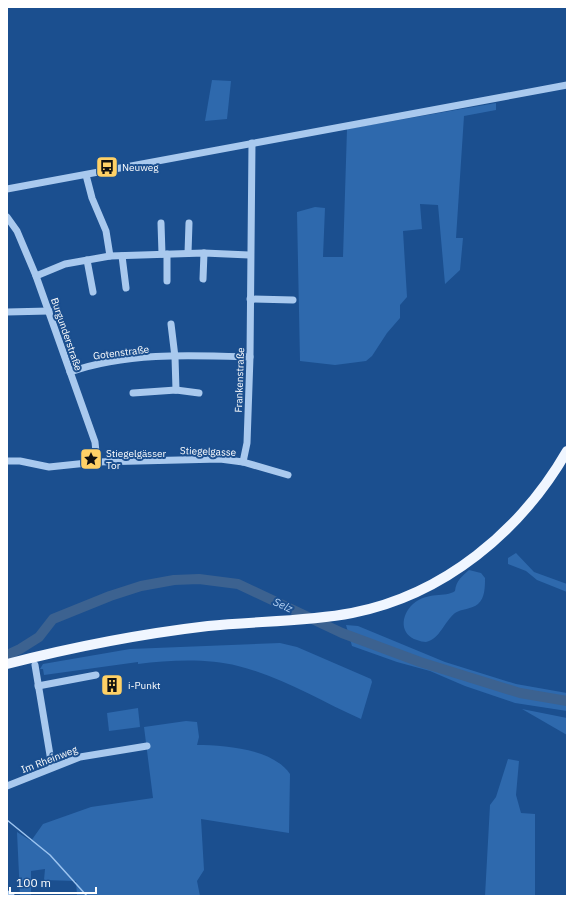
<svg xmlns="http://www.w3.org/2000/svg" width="574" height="903" font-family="'IBM Plex Sans',sans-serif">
	<rect width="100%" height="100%" fill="#1b4f8f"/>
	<!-- green -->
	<g fill="#2e69ad">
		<polygon points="212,80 231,81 227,119 205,121"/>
		<polygon points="496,103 496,110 464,116 456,238 463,238 460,270 445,284 438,205 420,204 422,229 403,231 407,297 400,305 400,318 387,333 372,356 366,361 335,365 300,361 297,212 315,207 325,208 323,257 343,257 347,129"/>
		<polygon points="516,553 534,572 567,584 567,592 537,580 526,571 508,564 508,558"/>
		<path d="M469,570L481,573L485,578C485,587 485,598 478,604C472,609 461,609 455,613C444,622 440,639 426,642C423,642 420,641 417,640C400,635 400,616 413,604C428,591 445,598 455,591C456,581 462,576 469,570Z"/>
		<polygon points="346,625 358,626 445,662 516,684 567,693 567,711 515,703 465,686 430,671 397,662 352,646"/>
		<path d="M280,643L297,647L371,679L372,682L361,719C320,701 282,677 238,666C207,658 170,660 138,664V662L44,675L43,669H40L43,664L130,649Z"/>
		<polygon points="138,708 140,727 109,731 107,713"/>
		<polygon points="522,709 567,718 567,735"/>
		<path d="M186,721L197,722L199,737L197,745C225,745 273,749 290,774L289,833L201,819L204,870L197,881L200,896H77L76,881L44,880L45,869L31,871V896H20L17,832L31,841L43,824L91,807L153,798L144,727Z"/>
		<polygon points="508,759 519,761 516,795 521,813 535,814 535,896 485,896 490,805 496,797"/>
	</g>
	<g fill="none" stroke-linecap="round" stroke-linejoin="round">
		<!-- stream -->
		<polyline stroke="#9cc4f0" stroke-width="1.5" points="7,820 50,855 87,896"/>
		<!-- river -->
		<polyline stroke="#3c6290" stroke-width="10" points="7,655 20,649 39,637 53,619 110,596 141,586 174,580 199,579 238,584 342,633 420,662 520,693 567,701"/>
		<!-- minor -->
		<g stroke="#a9c9ee" stroke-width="7">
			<polyline points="86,175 92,198 106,231 110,256"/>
			<polyline points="7,189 567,85"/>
			<polyline points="7,217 17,231 36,276 95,442 97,462"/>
			<polyline points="161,223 162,254"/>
			<polyline points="188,253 189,223"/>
			<polyline points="122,256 126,288"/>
			<polyline points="87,260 93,292"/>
			<polyline points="36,276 65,264 110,256 204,253 249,255"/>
			<polyline points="203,279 204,253"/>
			<polyline points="167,281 167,254"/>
			<polyline points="250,299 293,300"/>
			<polyline points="7,312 49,311"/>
			<polyline points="171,324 175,357 176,390"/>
			<path d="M70,372C126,352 191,355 250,357"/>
			<polyline points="133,393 176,390 199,393"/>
			<polyline points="7,461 20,461 49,467 97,462 220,459 243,462 288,475"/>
			<polyline points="243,462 247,443 250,357 252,143"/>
			<polyline points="35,665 52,767"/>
			<polyline points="38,686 96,675"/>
			<polyline points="7,786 80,757 147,746"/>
			<polyline points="7,894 11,896"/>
		</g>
		<!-- major -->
		<path stroke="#f0f6ff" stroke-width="10" d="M7,664C73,647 140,634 208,626C256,621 305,622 352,613C444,595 521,531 567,451"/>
	</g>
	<!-- icons -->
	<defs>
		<g id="bus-square" transform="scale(1.15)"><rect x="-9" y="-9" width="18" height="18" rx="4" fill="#ffd166" stroke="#1b4f8f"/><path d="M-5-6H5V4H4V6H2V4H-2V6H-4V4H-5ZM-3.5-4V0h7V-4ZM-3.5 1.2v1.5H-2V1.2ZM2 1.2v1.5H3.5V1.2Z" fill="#111"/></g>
		<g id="sight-square" transform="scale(1.15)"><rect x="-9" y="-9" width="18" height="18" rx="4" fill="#ffd166" stroke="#1b4f8f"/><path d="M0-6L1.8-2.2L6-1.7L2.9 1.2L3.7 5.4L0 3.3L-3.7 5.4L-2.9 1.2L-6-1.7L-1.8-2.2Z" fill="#111"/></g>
		<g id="building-square" transform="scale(1.15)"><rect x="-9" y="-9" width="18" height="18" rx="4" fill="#ffd166" stroke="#1b4f8f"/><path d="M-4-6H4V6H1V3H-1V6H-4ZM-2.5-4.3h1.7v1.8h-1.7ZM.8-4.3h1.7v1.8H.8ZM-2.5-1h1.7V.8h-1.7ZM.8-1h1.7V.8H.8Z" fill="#111"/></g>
	</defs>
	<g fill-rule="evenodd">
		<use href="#bus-square" x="107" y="167"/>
		<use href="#sight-square" x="91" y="459"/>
		<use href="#building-square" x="112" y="685"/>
	</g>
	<g text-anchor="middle" stroke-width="4" stroke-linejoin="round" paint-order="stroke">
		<!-- poi labels -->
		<g font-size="10" fill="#fff" stroke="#1b4f8f" text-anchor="start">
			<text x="122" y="171">Neuweg</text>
			<text x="106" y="457">Stiegelgässer<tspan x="106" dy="12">Tor</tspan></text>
			<text x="128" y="689">i-Punkt</text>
		</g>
		<!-- street labels -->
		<g font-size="10" fill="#fff" stroke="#1b4f8f">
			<text transform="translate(67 334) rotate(71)" y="4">Burgunderstraße</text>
			<text transform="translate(121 352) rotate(-7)" y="4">Gotenstraße</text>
			<text transform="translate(239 380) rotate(-88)" y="4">Frankenstraße</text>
			<text transform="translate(208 451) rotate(2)" y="4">Stiegelgasse</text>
			<text transform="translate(49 759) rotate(-21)" y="4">Im Rheinweg</text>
		</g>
		<!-- water labels -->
		<g font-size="11" font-style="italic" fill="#b5d3f5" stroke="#1b4f8f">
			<text transform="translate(283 605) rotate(25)" y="4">Selz</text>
		</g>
	</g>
	<!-- border -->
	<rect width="574" height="903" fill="none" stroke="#ffffff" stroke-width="16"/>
	<!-- scale -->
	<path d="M10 887v6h86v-6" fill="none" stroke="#ffffff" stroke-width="2"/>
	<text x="16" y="887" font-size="12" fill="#ffffff" stroke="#1b4f8f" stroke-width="3" paint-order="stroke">100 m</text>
</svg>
